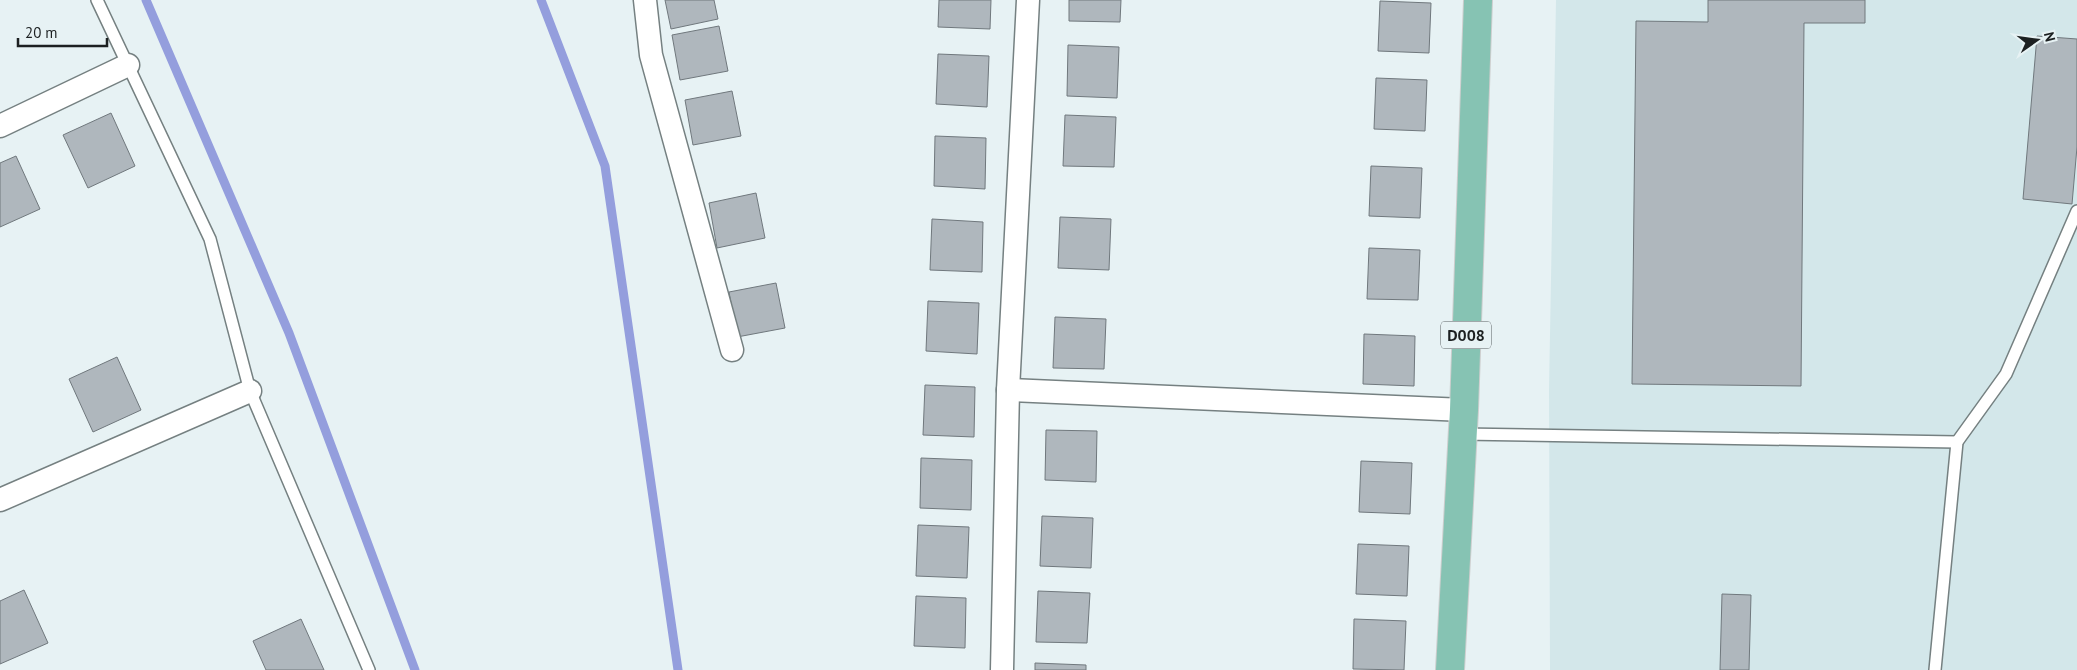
<svg xmlns="http://www.w3.org/2000/svg" width="2077" height="670" font-family="'PT Sans',sans-serif">
	<rect width="100%" height="100%" fill="#e7f2f4"/>
	<!-- built -->
	<polygon fill="#d3e7ea" points="1556,0 2077,0 2077,670 1550,670 1549,390"/>
	<g fill="none" stroke-linecap="round" stroke-linejoin="round">
		<!-- stream -->
		<g stroke="#949edd" stroke-width="9">
			<polyline points="146,0 289,333 415,670"/>
			<polyline points="541,0 605,166 678,670"/>
		</g>
	</g>
	<!-- building -->
	<g fill="#afb7bd" stroke="#70787d">
		<polygon points="665,0 714,0 718,19 671,29"/>
		<polygon points="939,0 991,0 990,29 938,27"/>
		<polygon points="1069,0 1121,0 1120,22 1069,21"/>
		<polygon points="1708,0 1865,0 1865,23 1804,23 1801,386 1632,384 1636,21 1708,22"/>
		<polygon points="1380,1 1431,3 1429,53 1378,51"/>
		<polygon points="719,26 728,71 680,80 672,35"/>
		<polygon points="2037,36 2077,39 2077,147 2072,204 2023,199"/>
		<polygon points="1068,45 1119,47 1117,98 1067,96"/>
		<polygon points="938,54 989,56 987,107 936,104"/>
		<polygon points="1376,78 1427,80 1425,131 1374,129"/>
		<polygon points="732,91 741,136 693,145 685,100"/>
		<polygon points="111,113 135,166 88,188 63,135"/>
		<polygon points="1065,115 1116,117 1114,167 1063,166"/>
		<polygon points="935,136 986,138 985,189 934,186"/>
		<polygon points="16,156 40,209 0,227 0,163"/>
		<polygon points="1371,166 1422,168 1420,218 1369,216"/>
		<polygon points="756,193 765,238 717,248 709,203"/>
		<polygon points="1060,217 1111,219 1109,270 1058,268"/>
		<polygon points="932,219 983,222 982,272 930,270"/>
		<polygon points="1369,248 1420,250 1418,300 1367,299"/>
		<polygon points="776,283 785,328 737,337 729,292"/>
		<polygon points="928,301 979,303 977,354 926,351"/>
		<polygon points="1055,317 1106,319 1104,369 1053,368"/>
		<polygon points="1364,334 1415,336 1414,386 1363,384"/>
		<polygon points="117,357 141,410 93,432 69,379"/>
		<polygon points="925,385 975,387 974,437 923,435"/>
		<polygon points="1046,430 1097,431 1096,482 1045,480"/>
		<polygon points="921,458 972,460 971,510 920,508"/>
		<polygon points="1361,461 1412,463 1410,514 1359,512"/>
		<polygon points="1042,516 1093,518 1091,568 1040,566"/>
		<polygon points="918,525 969,527 967,578 916,576"/>
		<polygon points="1358,544 1409,546 1407,596 1356,594"/>
		<polygon points="24,590 48,643 0,664 0,601"/>
		<polygon points="1038,591 1090,593 1087,643 1036,642"/>
		<polygon points="1722,594 1751,595 1749,670 1720,670"/>
		<polygon points="916,596 966,598 965,648 914,646"/>
		<polygon points="301,619 324,670 266,670 253,641"/>
		<polygon points="1354,619 1406,621 1404,670 1353,669"/>
		<polygon points="1035,663 1086,665 1086,670 1035,670"/>
	</g>
	<g fill="none" stroke-linecap="round" stroke-linejoin="round">
		<!-- service casing -->
		<g stroke="#758081" stroke-width="14">
			<g id="service">
				<polyline points="97,0 210,239 250,391 369,670"/>
				<polyline points="1462,434 1957,442"/>
				<polyline points="1935,670 1957,442 2006,374 2077,211"/>
			</g>
		</g>
		<!-- minor casing -->
		<g stroke="#758081" stroke-width="25">
			<g id="minor">
				<polyline points="645,0 651,55 732,350"/>
				<polyline points="0,126 128,65"/>
				<polyline points="1008,390 1464,410"/>
				<polyline points="0,500 250,391"/>
				<polyline points="1002,670 1008,390 1028,0"/>
			</g>
		</g>
		<!-- primary casing -->
		<g stroke="#cdcece" stroke-width="30">
			<polyline id="primary" points="1450,670 1464,410 1478,0"/>
		</g>
		<!-- service -->
		<use href="#service" stroke="#fff" stroke-width="11"/>
		<!-- minor -->
		<use href="#minor" stroke="#fff" stroke-width="22"/>
		<!-- primary -->
		<use href="#primary" stroke="#86c3b3" stroke-width="28"/>
	</g>
	<g text-anchor="middle" stroke-width="5" stroke-linejoin="round" paint-order="stroke">
		<!-- shield labels -->
		<rect fill="#e7f2f4" stroke="#595f60" stroke-width="1" x="1441" y="321.5" width="50" height="27" rx="4"/>
		<g font-size="16" font-weight="bold" fill="#1c2021">
			<text x="1466" y="341">D008</text>
		</g>
	</g>
	<!-- north arrow -->
	<g transform="translate(2037 40) rotate(76)" stroke="#e7f2f4" stroke-width="4" paint-order="stroke">
	<path d="M0-4L9 19L0 12L-9 19Z" fill="#1c2021"/>
	<text y="-8" font-size="14" font-weight="bold" text-anchor="middle" fill="#1c2021">N</text>
	</g>
	<!-- scale -->
	<path d="M18 38v8h89v-8" fill="none" stroke="#1c2021" stroke-width="2.5"/>
	<text x="25" y="38" font-size="15" fill="#1c2021" stroke="#e7f2f4" stroke-width="4" paint-order="stroke">20 m</text>
</svg>
